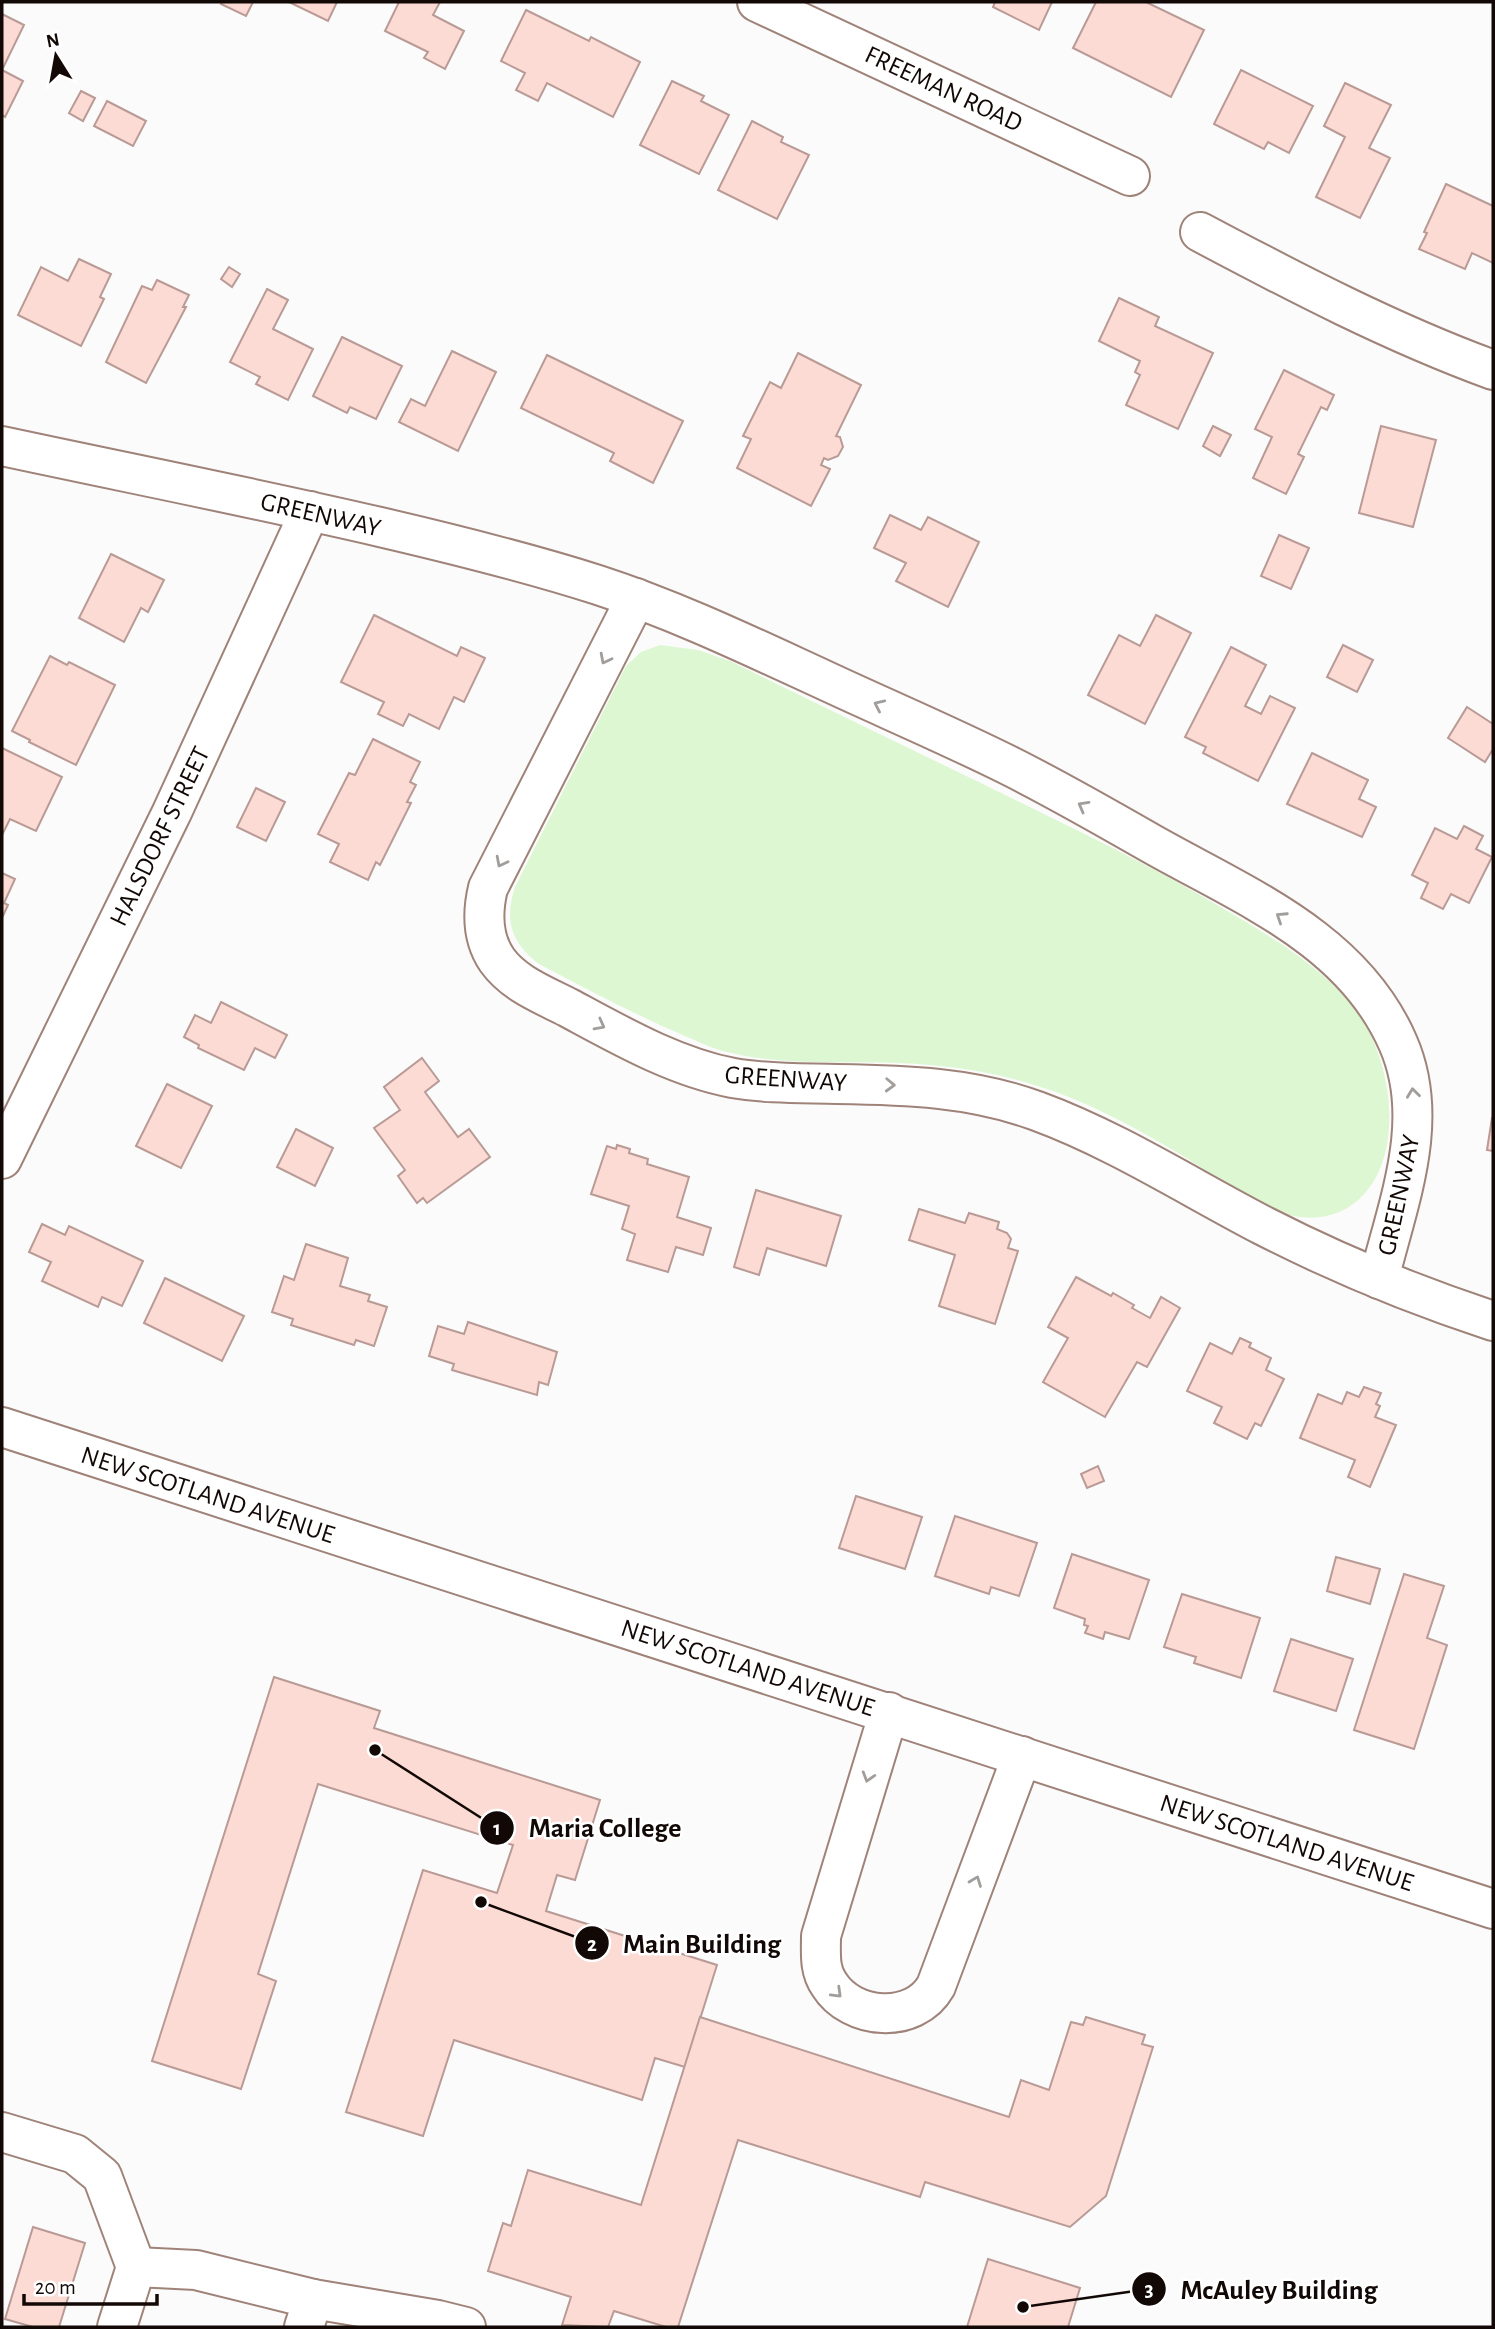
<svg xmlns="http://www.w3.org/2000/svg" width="1495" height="2329" font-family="'Alegreya Sans',sans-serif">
	<rect width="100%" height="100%" fill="#fbfbfb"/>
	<!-- green -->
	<path fill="#def7d3" d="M660,645L698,650L730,661C836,713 942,764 1048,816C1108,845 1167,875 1224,909C1267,934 1315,963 1348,1000C1386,1042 1404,1128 1375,1179C1359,1207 1332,1221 1300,1217C1266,1213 1217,1177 1188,1159C1138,1129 1081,1097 1024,1082C983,1070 942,1065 899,1063C842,1061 783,1066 727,1052C713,1049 699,1042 685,1036C635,1015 587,989 539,964C511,943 504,920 515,887L626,666L641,652Z"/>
	<!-- building -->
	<g fill="#fcdbd5" stroke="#b99a95" stroke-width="2">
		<polygon points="222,2 253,2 246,16 221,4"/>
		<polygon points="289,2 337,2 328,21"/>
		<polygon points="399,2 440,2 433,15 464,31 445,69 424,58 428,52 385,31"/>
		<polygon points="995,2 1052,2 1039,30 993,7"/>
		<polygon points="1096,2 1146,2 1204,30 1171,97 1073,48"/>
		<polygon points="526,10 589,41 591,37 640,62 613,117 547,83 538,101 516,90 525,73 501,61"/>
		<polygon points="2,14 24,25 2,70"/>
		<polygon points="2,70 23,81 5,117 2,115"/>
		<polygon points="1241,70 1313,106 1289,153 1268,142 1264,149 1214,124"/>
		<polygon points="672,81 704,96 701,101 729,115 699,174 640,145"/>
		<polygon points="1345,83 1391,105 1369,148 1390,158 1360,218 1316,197 1345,137 1324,126"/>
		<polygon points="81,91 95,98 83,121 69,113"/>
		<polygon points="107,101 146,121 133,146 94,126"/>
		<polygon points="752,121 783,137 781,142 809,155 777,219 718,190"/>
		<polygon points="1446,184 1493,206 1493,263 1472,253 1465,269 1419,249 1427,233 1424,232"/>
		<polygon points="79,259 111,274 100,297 104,299 81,346 18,315 41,267 68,281"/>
		<polygon points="229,267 240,274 232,287 221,279"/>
		<polygon points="157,280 189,295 183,307 186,307 146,383 106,362 142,286 152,290"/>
		<polygon points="267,289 288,300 273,329 313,349 288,400 256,384 260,377 230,362"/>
		<polygon points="1119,298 1159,317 1155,326 1213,353 1178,429 1126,405 1140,375 1135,372 1140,361 1099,341"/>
		<polygon points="342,337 402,366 376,419 350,407 347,413 313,396"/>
		<polygon points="452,351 496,372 458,451 399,422 411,399 425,406"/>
		<polygon points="798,353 861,385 836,436 840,437 843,447 838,456 828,460 824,458 821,465 830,469 811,506 737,468 751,439 743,436 770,382 781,388"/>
		<polygon points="547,355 683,421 653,483 610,461 614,453 521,408"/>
		<polygon points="1284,370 1334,395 1327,410 1321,407 1298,454 1304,457 1286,494 1253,478 1272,437 1255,429"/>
		<polygon points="1213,426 1231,435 1220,456 1203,446"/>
		<polygon points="1381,426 1436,440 1413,527 1359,513"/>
		<polygon points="890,515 921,530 928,517 979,542 948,607 896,581 906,563 874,548"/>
		<polygon points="1279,535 1309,548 1291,589 1261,576"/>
		<polygon points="111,554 164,580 148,612 141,608 124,642 79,618"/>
		<polygon points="374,615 457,656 461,647 485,658 464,702 454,697 439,729 409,714 403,726 378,714 384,702 341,682"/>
		<polygon points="1156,615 1191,633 1145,724 1088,695 1119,635 1140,646"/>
		<polygon points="1343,645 1373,660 1357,692 1327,677"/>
		<polygon points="1231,647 1266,665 1245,706 1261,714 1270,696 1295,708 1258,781 1203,753 1206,747 1185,737"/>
		<polygon points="50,656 67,665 69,662 115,685 76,765 29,742 30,740 12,731"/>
		<polygon points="1467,707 1493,724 1493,749 1485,762 1448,738"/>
		<polygon points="373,739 420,762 410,782 416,785 407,802 411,803 380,865 376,862 368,880 330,862 339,844 318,834 349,773 355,775"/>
		<polygon points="2,748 62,777 36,831 10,819 2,835"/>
		<polygon points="1312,753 1368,780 1359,799 1376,807 1362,837 1287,804"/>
		<polygon points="256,788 285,802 266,841 237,827"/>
		<polygon points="1464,826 1483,836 1476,849 1492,857 1469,903 1451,894 1443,909 1421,898 1428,883 1412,875 1435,828 1457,839"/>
		<polygon points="2,873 15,879 4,903 8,905 2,918"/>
		<polygon points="221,1002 287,1035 275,1058 255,1048 244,1070 198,1048 199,1045 184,1037 195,1015 211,1023"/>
		<polygon points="422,1058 439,1081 425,1092 458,1137 469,1129 490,1157 427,1203 423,1198 417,1203 398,1176 405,1170 374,1128 400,1110 384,1087"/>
		<polygon points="167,1084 212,1106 181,1168 136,1146"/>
		<polygon points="1492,1118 1493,1118 1493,1151 1487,1150"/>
		<polygon points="296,1129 333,1148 315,1186 277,1167"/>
		<polygon points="617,1145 630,1149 629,1153 648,1159 647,1164 689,1177 677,1217 711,1228 703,1255 676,1247 668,1272 627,1260 635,1234 622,1229 629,1206 591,1194 607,1146 616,1149"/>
		<polygon points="756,1190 841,1216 826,1266 767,1248 759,1275 734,1267"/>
		<polygon points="919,1209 965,1223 969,1213 999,1222 997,1229 1007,1233 1011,1239 1008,1248 1018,1251 995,1324 939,1306 955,1255 909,1240"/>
		<polygon points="42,1224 65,1235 69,1226 143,1261 122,1306 102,1297 98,1307 42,1281 51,1262 29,1252"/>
		<polygon points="306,1244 348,1258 340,1286 370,1295 368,1301 387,1307 374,1346 356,1340 354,1345 291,1325 293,1319 272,1312 284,1276 294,1280"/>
		<polygon points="1076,1277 1111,1296 1113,1293 1134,1305 1132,1308 1150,1318 1161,1297 1180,1308 1147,1367 1137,1362 1105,1417 1043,1382 1068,1338 1048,1327"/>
		<polygon points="165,1278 244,1316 222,1361 144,1323"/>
		<polygon points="468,1322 557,1352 548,1385 539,1382 537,1395 452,1370 454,1364 429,1356 438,1326 464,1334"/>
		<polygon points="1240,1338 1251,1343 1249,1347 1271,1358 1266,1370 1284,1379 1261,1426 1255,1423 1247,1439 1214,1423 1222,1407 1187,1391 1210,1343 1232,1354"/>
		<polygon points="1364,1387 1381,1393 1376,1404 1380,1406 1375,1417 1396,1425 1370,1487 1348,1477 1355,1460 1300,1438 1318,1394 1342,1404 1347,1392 1359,1397"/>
		<polygon points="1098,1466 1104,1481 1087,1488 1081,1474"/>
		<polygon points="856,1496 922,1517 905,1569 839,1548"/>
		<polygon points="955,1516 1037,1543 1019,1596 991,1587 989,1594 935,1576"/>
		<polygon points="1072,1554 1149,1580 1129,1639 1105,1632 1103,1639 1085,1633 1088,1626 1084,1625 1085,1619 1054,1608"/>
		<polygon points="1336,1557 1380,1569 1370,1604 1327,1591"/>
		<polygon points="1404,1574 1444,1586 1427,1638 1447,1645 1414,1749 1354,1730"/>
		<polygon points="1182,1594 1260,1618 1241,1678 1194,1663 1196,1657 1164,1647"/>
		<polygon points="1291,1639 1353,1659 1336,1711 1274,1691"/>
		<polygon points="274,1677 380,1711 374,1728 600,1800 575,1880 557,1875 546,1911 717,1965 685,2067 655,2058 642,2100 454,2040 423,2136 346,2112 423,1870 497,1893 513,1845 318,1784 258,1974 276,1981 241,2089 152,2061"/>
		<polygon points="700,2017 1009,2117 1021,2080 1049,2090 1071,2022 1083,2025 1086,2017 1145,2035 1142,2044 1153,2047 1106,2196 1070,2227 925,2182 920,2197 738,2140 678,2327 666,2327 614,2311 608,2327 562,2325 571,2297 488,2271 503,2223 511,2226 528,2170 641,2205"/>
		<polygon points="33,2227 85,2243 59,2327 33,2327 5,2319"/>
		<polygon points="988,2259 1080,2288 1068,2327 967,2327"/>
	</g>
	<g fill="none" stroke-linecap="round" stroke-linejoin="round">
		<!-- minor casing -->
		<g stroke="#9f8379" stroke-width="42">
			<g id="minor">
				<polyline points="757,2 1130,176"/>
				<path d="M1200,232C1296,283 1392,333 1493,370"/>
				<path d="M2,446C128,473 255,498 380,527C453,544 526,562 598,585C675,610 748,645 822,679C884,708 948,735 1010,766C1058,790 1105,817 1152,844C1244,896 1353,939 1398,1043C1432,1120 1398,1202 1379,1279"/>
				<path d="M636,598L488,888C482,913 482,938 497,960C514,984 544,995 569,1008C621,1036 675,1067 733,1078C768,1084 802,1083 837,1084C905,1085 972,1087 1037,1111C1116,1140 1189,1187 1264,1226C1338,1264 1414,1295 1493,1321"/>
				<polyline points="2,1159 172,812 310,511"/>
				<polyline points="2,1427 1493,1909"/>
				<path d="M889,1712L821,1936C821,1953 819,1970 829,1984C851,2020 914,2025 936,1986L1022,1756"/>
				<polyline points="2,2132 75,2154 102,2176 136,2267 117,2327"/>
				<polyline points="136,2267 196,2270 313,2299 304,2327"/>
				<polyline points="313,2299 438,2320 466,2327"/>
			</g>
		</g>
		<!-- minor -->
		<use href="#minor" stroke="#fff" stroke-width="38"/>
	</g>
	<!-- one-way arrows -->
	<defs><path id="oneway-chevron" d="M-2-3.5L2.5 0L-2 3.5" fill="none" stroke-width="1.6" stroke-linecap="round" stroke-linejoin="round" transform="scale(1.75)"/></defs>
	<g stroke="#a09d9b">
		<use href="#oneway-chevron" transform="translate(605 659) rotate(117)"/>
		<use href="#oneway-chevron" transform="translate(879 705) rotate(-155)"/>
		<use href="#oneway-chevron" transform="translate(1083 806) rotate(-151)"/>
		<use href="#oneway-chevron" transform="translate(501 862) rotate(117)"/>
		<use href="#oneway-chevron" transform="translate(1281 917) rotate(-147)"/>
		<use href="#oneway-chevron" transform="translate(600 1025) rotate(28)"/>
		<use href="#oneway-chevron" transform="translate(890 1085) rotate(2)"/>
		<use href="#oneway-chevron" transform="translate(1413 1093) rotate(-97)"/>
		<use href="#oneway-chevron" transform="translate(868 1777) rotate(107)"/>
		<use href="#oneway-chevron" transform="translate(976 1881) rotate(-69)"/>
		<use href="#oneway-chevron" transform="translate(837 1993) rotate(44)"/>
	</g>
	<g text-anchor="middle" stroke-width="5" stroke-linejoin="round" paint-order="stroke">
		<!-- street labels -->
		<g font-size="26" fill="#120906" stroke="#fff">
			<text transform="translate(944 88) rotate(25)" y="9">FREEMAN ROAD</text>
			<text transform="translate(321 514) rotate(13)" y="9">GREENWAY</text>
			<text transform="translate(159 836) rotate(-64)" y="9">HALSDORF STREET</text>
			<text transform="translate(786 1078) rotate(4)" y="9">GREENWAY</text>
			<text transform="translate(1398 1195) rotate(-78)" y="9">GREENWAY</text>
			<text transform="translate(208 1494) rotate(18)" y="9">NEW SCOTLAND AVENUE</text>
			<text transform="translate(748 1667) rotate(18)" y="9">NEW SCOTLAND AVENUE</text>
			<text transform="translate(1287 1842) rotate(18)" y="9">NEW SCOTLAND AVENUE</text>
		</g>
	</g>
	<!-- callouts -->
	<path fill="none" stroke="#120906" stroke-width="2.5" d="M375 1750L497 1828M481 1902L592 1943M1023 2307L1149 2289"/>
	<g fill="#120906" stroke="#fff" stroke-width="2.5">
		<circle cx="375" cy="1750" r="7"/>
		<circle cx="481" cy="1902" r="7"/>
		<circle cx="1023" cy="2307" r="7"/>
		<circle cx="497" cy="1828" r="18"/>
		<circle cx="592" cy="1943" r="18"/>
		<circle cx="1149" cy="2289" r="18"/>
	</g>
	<g font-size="21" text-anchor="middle" font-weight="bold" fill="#fff">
		<text x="497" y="1835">1</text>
		<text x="592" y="1951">2</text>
		<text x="1149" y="2296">3</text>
	</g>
	<g font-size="28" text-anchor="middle" font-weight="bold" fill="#120906" stroke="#fff" stroke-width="5" stroke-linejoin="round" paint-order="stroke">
		<text x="605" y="1837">Maria College</text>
		<text x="702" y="1953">Main Building</text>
		<text x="1279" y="2299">McAuley Building</text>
	</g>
	<!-- border -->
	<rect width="1495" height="2329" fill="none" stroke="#120906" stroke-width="7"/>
	<!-- north arrow -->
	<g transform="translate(56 56) rotate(349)" stroke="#ffffff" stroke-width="5" paint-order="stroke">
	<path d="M0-5L12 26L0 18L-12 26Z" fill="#120906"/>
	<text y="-10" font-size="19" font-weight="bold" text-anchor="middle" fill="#120906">N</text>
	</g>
	<!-- scale -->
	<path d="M24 2294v10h133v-10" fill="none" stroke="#120906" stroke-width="3.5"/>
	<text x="35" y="2294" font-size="21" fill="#120906" stroke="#ffffff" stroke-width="5" paint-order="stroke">20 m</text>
</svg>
